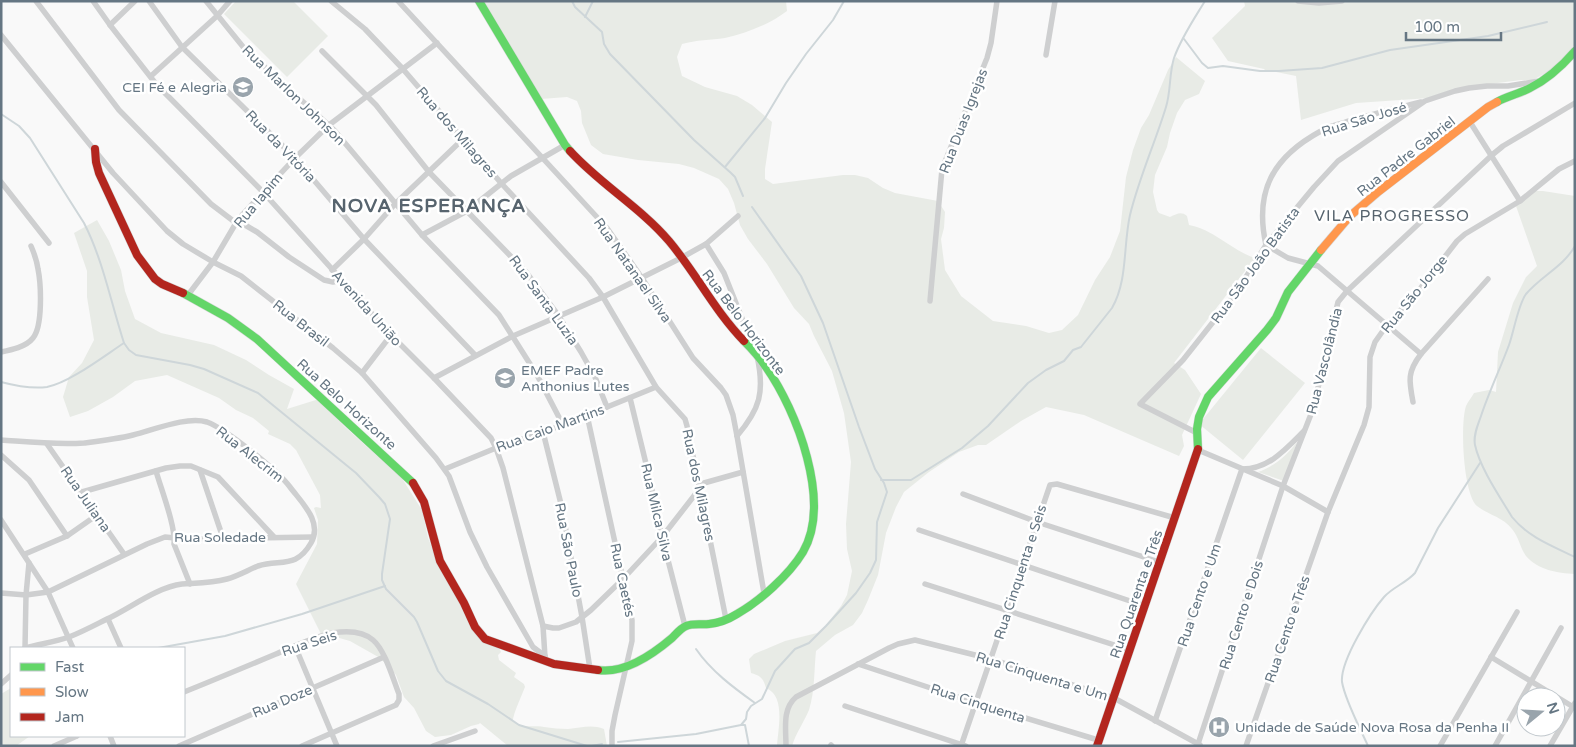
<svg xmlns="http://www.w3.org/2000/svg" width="1576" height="747" font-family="'Varela Round',sans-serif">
	<rect width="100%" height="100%" fill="#f9f9f9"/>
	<!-- green -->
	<g fill="#e8ebe6">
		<polygon points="236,1 293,1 328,36 287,77 224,14"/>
		<path d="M483,1H786L787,11C770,24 747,33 725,38C711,40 696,40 682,44L677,57L682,76L705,87L737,96L752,105L772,122L765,169V179L773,184L843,175H855L868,178L883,188L895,193L938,201L945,212L944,228L941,239L945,270L961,296L993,321L1026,326L1049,333L1062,330L1078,315L1095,280L1110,257L1120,231L1126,177L1133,150L1141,128L1149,115L1168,70L1176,57L1205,81L1199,94L1185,100L1177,113L1170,133L1167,147L1155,175L1153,192L1157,210L1159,213L1170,217C1177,214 1181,211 1187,216L1189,225C1215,230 1231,250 1255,258L1174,363L1185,370L1201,394L1182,435L1184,446L1179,456L1084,415L1046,407L1021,421L986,445H978L959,452L929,472L904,492L896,507L886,533L878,575L868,600L862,613L853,625L835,635L816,651C814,670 815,691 809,710C804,722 796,733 792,746H777C778,729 786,696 766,688C763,678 761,676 751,673L749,659L754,654L785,641L817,633L826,625L841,606L847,595L852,571L847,549L846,524L851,462L844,413L832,371L814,336L809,324L794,308L767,264L748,239L740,225L734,203L728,189L719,179L694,168L679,164L638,160L603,154L591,145L582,123L581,111L577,101L567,97L541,99Z"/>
		<polygon points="1244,1 1575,1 1575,45 1562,61 1554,68 1533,80 1521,80 1459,88 1430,98 1356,103 1301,120 1296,76 1266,70 1266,71 1264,69 1228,61 1212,38 1245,6"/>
		<path d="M1535,191H1543L1575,196V574C1557,573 1538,570 1526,556C1520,548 1519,537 1512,529C1503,517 1488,515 1477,506C1463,493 1460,424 1466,406C1468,401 1472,397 1474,393L1489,390L1496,392L1498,352L1513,303L1526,277L1537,266L1516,206Z"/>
		<path d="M97,220L109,241L121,270L125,291L135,319L161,333L214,345L246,360L269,375L294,389L287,409L319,399L345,427L376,455L396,469L422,510L428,538L436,557L469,619L499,648L501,652L498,655L499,660L516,673L514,677L524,684L525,687C522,695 513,714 513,721C522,729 533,725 544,727C552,728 560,729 568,729C581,728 591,724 604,729L607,746H508L480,723L479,724L471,726L451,735L435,737L426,731L414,708L404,697L396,675L380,658L350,641L336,637L322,636L296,584L317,544L318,520L314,508L316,507L321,508L320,495L296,450L290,444L268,434L269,431L253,418L236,410L219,398L167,375L135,381L113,397L88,411L70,417L63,397L69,377L82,363L94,340L87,297V271L74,233Z"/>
		<polygon points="1261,348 1305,383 1243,460 1199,424"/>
		<path d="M1297,442L1284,481L1258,472C1275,466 1286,456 1297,442Z"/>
		<polygon points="11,688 11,736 30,736 16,746 1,746 1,694"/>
	</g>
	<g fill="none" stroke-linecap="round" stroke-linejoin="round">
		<!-- stream -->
		<g stroke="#ced6d9" stroke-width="2">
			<polyline points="572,1 575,7 602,32 604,44 610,54 694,140 731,173 735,177 743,196"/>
			<polyline points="585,17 593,1"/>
			<polyline points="1184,39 1202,63 1208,68 1223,66 1260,71 1279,71 1322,68 1390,50 1488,36 1547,22"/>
			<path d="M1,114L19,126L30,138L84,223C103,260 111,303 124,343L129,350L136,355L190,365L204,369L258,393L356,473L379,497L385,504L390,519L382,574V580L386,589L414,617L417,622L438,671L446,681L488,704L519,725L587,746"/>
			<polyline points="725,167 765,118 786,83 806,54 833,20 844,1"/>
			<path d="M1575,246C1563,267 1541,276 1526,294C1518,305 1514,331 1509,345C1500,369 1489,392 1481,416C1478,425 1473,435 1475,445C1480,468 1500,497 1512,517C1528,537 1552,546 1575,557"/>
			<path d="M1,382C16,386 31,389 47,387C69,383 104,356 124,343"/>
			<path d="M881,480H911L962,448L988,426L1028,383L1046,370L1064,361L1073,350L1081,347L1112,308C1128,280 1123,246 1130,215C1139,178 1155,143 1166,107C1171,91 1169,74 1174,58C1181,38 1194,19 1205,1"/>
			<polyline points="158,648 225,636 302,614 385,586"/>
			<path d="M696,649C711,671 734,688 755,703"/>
			<polyline points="741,725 745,725 749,746"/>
			<polyline points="618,742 696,734 741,725 746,719 747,712 751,706 762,699 775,671 795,649 809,643 826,626 856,593 870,573 876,560 877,522 887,492 884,483 875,469 859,427 823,323 801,276 752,207"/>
			<polyline points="592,746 602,744"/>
			<path d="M1368,746C1360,728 1345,700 1342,682C1340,661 1371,612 1384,597C1393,587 1406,583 1415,573L1438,528L1480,463"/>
		</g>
		<!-- fast casing -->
		<g stroke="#d5d6d7" stroke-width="9">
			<g id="fast">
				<polyline points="479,1 565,145 570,151"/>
				<path d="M1497,102C1507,96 1519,94 1530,88C1548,79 1562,66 1575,51"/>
				<polyline points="183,293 228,318 257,339 413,483"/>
				<polyline points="1198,449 1197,429 1199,417 1208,397 1267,330 1276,318 1288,292 1321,250"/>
				<path d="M598,670C624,674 652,655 672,638C676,634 681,628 686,626C693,623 702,625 709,624C719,623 729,619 737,614C760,601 789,575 803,552C832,502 797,411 766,367C760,358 752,349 744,341"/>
			</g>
		</g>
		<!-- slow casing -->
		<g stroke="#d5d6d7" stroke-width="9">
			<polyline id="slow" points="1321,250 1350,216 1378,192 1488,107 1497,102"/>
		</g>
		<!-- jam casing -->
		<g stroke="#d5d6d7" stroke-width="9">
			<g id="jam">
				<polyline points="95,149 96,162 99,173 137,255 155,279 162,284 183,293"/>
				<path d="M570,151C600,184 640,207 669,241C696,273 714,310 744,341"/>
				<polyline points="413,483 424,502 440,561 464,603 475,627 485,639 554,664 598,670"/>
				<polyline points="1097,746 1198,449"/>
			</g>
		</g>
		<!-- street -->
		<g stroke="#cecfd0" stroke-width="5.5">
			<polyline points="36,1 119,110 211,204 236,223 245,225 257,232 289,257 324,280 333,282 341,280"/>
			<polyline points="93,1 110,25 156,84 263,192 391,335 434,378 491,438 496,448 503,468 543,626 545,657"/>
			<polyline points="149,1 182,47 295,158 364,239 475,355"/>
			<polyline points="206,1 244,48 334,130 422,235 499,315 537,375 563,425"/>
			<polyline points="331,1 365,29 402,68 501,183 589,278 603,297 656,387 685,419 687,426 726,619"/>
			<polyline points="398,1 607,228 642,278 693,358 721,388 726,395 733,415 737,436 764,593"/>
			<polyline points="1298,1 1319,3 1342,1"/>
			<polyline points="110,25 135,1"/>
			<polyline points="1,35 113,173 167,231 183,244 213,262 241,276 333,348 362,373 436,458 449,476 470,532 487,567 533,647 545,656"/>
			<polyline points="322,51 376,105 429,172 526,272 558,315 581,352 595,377 607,407"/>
			<polyline points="1046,55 1055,1"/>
			<polyline points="151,76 217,16 230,1"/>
			<polyline points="1470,122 1520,201"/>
			<polyline points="1,182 49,243"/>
			<polyline points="422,235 467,211 511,176 565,145"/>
			<path d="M706,244L724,273L757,356C765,392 760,409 737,436"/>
			<polyline points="332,270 364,239 395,204 463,139"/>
			<polyline points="188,295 213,262 236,223 243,214 295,158 329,125 437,43"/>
			<polyline points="930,301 942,169 987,58 991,43 997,1"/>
			<path d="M1,352C11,350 26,347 33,338C43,326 41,284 38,269C37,261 34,253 31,246"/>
			<path d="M1421,354L1318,266L1288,258L1266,245C1254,191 1273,157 1321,131C1327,127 1335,125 1343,123C1368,115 1395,109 1421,102"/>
			<polyline points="362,373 391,335"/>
			<polyline points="434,378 513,336 603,297 681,258 706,244 738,216"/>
			<polyline points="630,398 649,476 662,537 685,626"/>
			<path d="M1413,402C1409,381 1407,372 1421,354L1488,279"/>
			<polyline points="587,415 632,620 632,641 615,715 612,731 612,746"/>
			<polyline points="543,432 561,504 582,617 590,669"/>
			<polyline points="1197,433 1140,404 1183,360 1236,293 1266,245 1314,187 1338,161 1425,101 1455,91 1469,88 1487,86 1508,86 1539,81"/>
			<path d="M1,440C29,442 56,445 84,443C100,441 117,439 133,435C154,430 186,416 207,422C226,429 277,470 290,487C302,503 323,522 311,543C296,569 281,559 258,566C248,570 238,576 227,579C212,583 197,583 182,584C157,587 129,609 107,619C95,625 82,632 69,637C55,642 39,644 25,648"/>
			<polyline points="47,444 124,554"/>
			<polyline points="1198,450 1283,486 1328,512"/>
			<polyline points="1,455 29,480 67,536"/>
			<polyline points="445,469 496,448 563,425 656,387"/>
			<polyline points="200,470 223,538"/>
			<path d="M156,471C161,489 176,527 174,544L190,584"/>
			<polyline points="82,492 166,468 180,466 191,466 218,477 274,537"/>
			<polyline points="963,494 1037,522 1159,562"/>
			<polyline points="1,520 48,592 73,648"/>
			<polyline points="919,530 1145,606"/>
			<polyline points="25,554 67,536 97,515"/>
			<polyline points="925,584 1130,650"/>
			<polyline points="1,593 26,595 48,592 147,544 165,537 186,539 313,537"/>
			<polyline points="108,619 121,648"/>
			<polyline points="543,626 553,628 559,628 576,622 591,610 623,579 662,537 704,483 743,472"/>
			<polyline points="295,646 337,746"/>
			<polyline points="25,648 26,595 29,563"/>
			<polyline points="1491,657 1575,708"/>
			<polyline points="858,664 976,703 1098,740"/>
			<polyline points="1,684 11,675"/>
			<path d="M184,692C214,680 245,667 276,654C295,646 320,634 340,632C352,631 364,632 373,640C385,650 393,679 399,694V700L396,705L302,746"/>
			<polyline points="845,706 966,746"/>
			<path d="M1155,721L1242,469C1269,469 1286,449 1304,431"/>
			<polyline points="110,736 114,746"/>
			<polyline points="1198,744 1283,486 1313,409 1338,302 1347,291 1492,155 1503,146 1575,103"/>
			<polyline points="831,745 832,746"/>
			<polyline points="54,746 77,736"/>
			<polyline points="179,746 384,657"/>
			<polyline points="433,746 475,731"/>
			<path d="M786,746C786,729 782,709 796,697L889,648L898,644L915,640L991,659L1114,698L1200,745"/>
			<polyline points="961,746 1050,485 1057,484 1175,518"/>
			<polyline points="1246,746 1328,512 1364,425 1369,407 1370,357 1375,342 1387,325 1420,289 1457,241 1465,234 1520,201 1559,169 1575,161"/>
			<polyline points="1440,746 1517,612"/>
			<polyline points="1495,746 1561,628"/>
			<polyline points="1550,746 1575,703"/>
		</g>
		<!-- fast -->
		<use href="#fast" stroke="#63d668" stroke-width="8"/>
		<!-- slow -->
		<use href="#slow" stroke="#ff974d" stroke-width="8"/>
		<!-- jam -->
		<use href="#jam" stroke="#b3261e" stroke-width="8"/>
	</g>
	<!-- icons -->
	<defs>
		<g id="school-disc" transform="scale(1.125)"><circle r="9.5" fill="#99a4ac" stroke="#fff"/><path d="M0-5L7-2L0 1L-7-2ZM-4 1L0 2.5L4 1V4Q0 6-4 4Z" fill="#fff"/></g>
		<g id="hospital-disc" transform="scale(1.125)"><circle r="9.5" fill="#99a4ac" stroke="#fff"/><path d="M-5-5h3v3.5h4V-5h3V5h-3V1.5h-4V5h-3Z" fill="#fff"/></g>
	</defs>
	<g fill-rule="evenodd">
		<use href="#school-disc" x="243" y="87"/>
		<use href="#school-disc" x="505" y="378"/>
		<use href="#hospital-disc" x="1219" y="727"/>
	</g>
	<g text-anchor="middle" stroke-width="5" stroke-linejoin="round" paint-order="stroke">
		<!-- poi labels -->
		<g font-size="14" fill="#657683" stroke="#fff" text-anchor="start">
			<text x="227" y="92" text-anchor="end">CEI Fé e Alegria</text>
			<text x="521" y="375">EMEF Padre<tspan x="521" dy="16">Anthonius Lutes</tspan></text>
			<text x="1235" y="732">Unidade de Saúde Nova Rosa da Penha II</text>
		</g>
		<!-- street labels -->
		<g font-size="14" fill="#657683" stroke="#fff">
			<text transform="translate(294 95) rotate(44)" y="5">Rua Marlon Johnson</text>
			<text transform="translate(1364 119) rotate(-17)" y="5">Rua São José</text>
			<text transform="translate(963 121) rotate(-69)" y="5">Rua Duas Igrejas</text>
			<text transform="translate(457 132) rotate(49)" y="5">Rua dos Milagres</text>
			<text transform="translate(281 146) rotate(46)" y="5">Rua da Vitória</text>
			<text transform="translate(1406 156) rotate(-38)" y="5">Rua Padre Gabriel</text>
			<text transform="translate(258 200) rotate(-50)" y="5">Rua Iapim</text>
			<text transform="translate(1255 265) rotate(-54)" y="5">Rua São João Batista</text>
			<text transform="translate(633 270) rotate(55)" y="5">Rua Natanael Silva</text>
			<text transform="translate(1414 294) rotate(-51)" y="5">Rua São Jorge</text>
			<text transform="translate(544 300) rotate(54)" y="5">Rua Santa Luzia</text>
			<text transform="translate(367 308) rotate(48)" y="5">Avenida União</text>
			<text transform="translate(744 322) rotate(53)" y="5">Rua Belo Horizonte</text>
			<text transform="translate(301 323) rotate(38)" y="5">Rua Brasil</text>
			<text transform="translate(1324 361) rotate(-76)" y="5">Rua Vascolândia</text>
			<text transform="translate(347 404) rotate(42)" y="5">Rua Belo Horizonte</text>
			<text transform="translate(550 428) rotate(-20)" y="5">Rua Caio Martins</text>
			<text transform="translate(250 454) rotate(38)" y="5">Rua Alecrim</text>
			<text transform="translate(699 485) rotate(78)" y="5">Rua dos Milagres</text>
			<text transform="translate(86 499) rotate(55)" y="5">Rua Juliana</text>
			<text transform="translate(657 512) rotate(77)" y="5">Rua Milca Silva</text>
			<text x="220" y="542">Rua Soledade</text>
			<text transform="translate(569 550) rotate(79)" y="5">Rua São Paulo</text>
			<text transform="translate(1020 572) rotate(-72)" y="5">Rua Cinquenta e Seis</text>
			<text transform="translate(623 580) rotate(78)" y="5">Rua Caetés</text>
			<text transform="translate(1136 594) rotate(-71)" y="5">Rua Quarenta e Três</text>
			<text transform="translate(1199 595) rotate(-71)" y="5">Rua Cento e Um</text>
			<text transform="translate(1241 615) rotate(-72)" y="5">Rua Cento e Dois</text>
			<text transform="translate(1287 629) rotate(-71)" y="5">Rua Cento e Três</text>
			<text transform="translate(309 643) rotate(-18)" y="5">Rua Seis</text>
			<text transform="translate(1042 676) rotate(17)" y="5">Rua Cinquenta e Um</text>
			<text transform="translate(282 701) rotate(-23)" y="5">Rua Doze</text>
			<text transform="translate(978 703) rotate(18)" y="5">Rua Cinquenta</text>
		</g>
		<!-- quarter labels -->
		<g font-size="16" letter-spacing="1" fill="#57646e" stroke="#fff">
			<text x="1392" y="221">VILA PROGRESSO</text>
		</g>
		<!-- district labels -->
		<g font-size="19" font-weight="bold" letter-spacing="1" fill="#57646e" stroke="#fff">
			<text x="429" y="212">NOVA ESPERANÇA</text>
		</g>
	</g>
	<!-- border -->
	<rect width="1576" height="747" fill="none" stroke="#657683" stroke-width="5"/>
	<!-- legend -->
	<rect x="10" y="647" width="175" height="90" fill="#ffffff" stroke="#c1c8cd"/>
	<rect x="20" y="663" width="25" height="8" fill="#63d668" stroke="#c1c8cd"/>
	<text x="55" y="672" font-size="15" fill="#657683">Fast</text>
	<rect x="20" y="688" width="25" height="8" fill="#ff974d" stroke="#c1c8cd"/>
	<text x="55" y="697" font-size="15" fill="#657683">Slow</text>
	<rect x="20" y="713" width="25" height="8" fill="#b3261e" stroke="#c1c8cd"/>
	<text x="55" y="722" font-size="15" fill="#657683">Jam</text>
	<!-- north arrow -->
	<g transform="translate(1541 712) rotate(72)"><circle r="24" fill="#ffffff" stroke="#c1c8cd"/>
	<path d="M0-4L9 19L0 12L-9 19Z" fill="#99a4ac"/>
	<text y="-8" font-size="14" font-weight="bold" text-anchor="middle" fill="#657683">N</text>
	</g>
	<!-- scale -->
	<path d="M1406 32v8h95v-8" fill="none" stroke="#657683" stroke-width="2.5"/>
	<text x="1414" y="32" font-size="15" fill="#657683" stroke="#ffffff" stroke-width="4" paint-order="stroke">100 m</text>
</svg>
